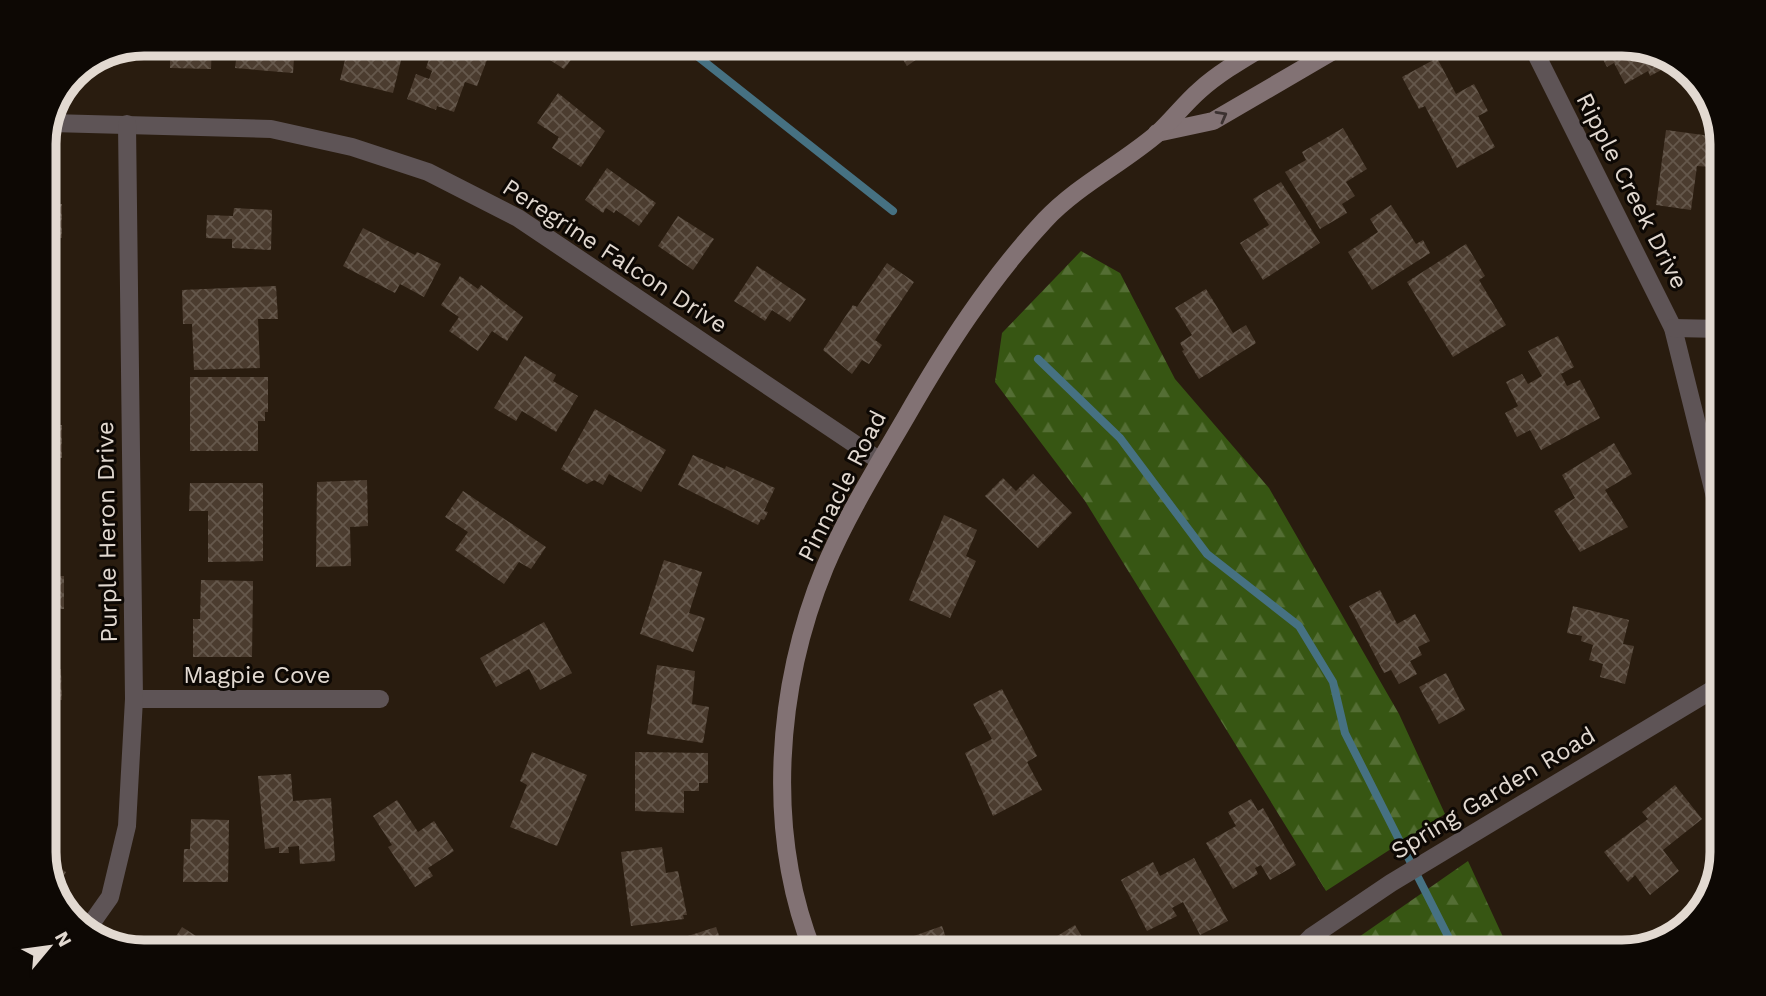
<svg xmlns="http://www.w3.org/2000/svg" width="1766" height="996" font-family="'Work Sans',sans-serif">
	<defs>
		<pattern id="forest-firs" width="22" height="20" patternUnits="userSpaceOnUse" patternTransform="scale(1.75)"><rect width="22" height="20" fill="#375613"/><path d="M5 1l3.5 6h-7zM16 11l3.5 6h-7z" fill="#546e34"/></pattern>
		<pattern id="building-cross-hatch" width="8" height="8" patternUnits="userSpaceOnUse" patternTransform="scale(1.75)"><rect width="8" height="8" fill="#4b3c2f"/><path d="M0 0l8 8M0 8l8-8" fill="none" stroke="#65584c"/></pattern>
	</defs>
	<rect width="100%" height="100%" fill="#291c0f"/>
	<!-- forest -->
	<g fill="url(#forest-firs)">
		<polygon points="1081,251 1120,273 1175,379 1269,488 1399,714 1445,814 1326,891 1085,501 995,382 1002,333"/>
		<polygon points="1468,861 1510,952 1364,952 1356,939"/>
	</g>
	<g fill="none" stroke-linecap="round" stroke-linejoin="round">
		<!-- stream -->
		<g stroke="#467182" stroke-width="8">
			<polyline points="682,44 893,211"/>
			<polyline points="1038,359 1120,438 1207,554 1299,626 1333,682 1345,733 1456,952"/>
		</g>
	</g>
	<!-- building -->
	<g fill="url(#building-cross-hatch)">
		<polygon points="144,44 212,45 211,69 170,68 170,48 136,47"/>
		<polygon points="238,44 295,44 293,73 235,68"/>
		<polygon points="349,44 405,44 393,93 340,80"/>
		<polygon points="434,44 487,60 477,86 465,82 454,112 437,106 436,110 407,99 416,74 429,79 432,71 426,68"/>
		<polygon points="550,44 573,57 564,69 542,55"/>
		<polygon points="893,44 939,44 907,66"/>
		<polygon points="1611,44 1665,55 1662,57 1667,67 1650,76 1648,71 1625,84 1614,63 1607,67 1598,50"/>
		<polygon points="113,57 113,67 88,67"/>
		<polygon points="1437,58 1456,94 1474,84 1488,111 1478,116 1495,147 1457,168 1425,106 1419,109 1402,77"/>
		<polygon points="558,93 605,131 581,167 552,148 559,137 537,123"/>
		<polygon points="1343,128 1367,169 1346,182 1355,196 1342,204 1347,213 1320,229 1285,172 1306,160 1302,152"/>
		<polygon points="1719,129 1722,194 1707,192 1710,167 1697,166 1691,210 1656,205 1666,130 1718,137"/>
		<polygon points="607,168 656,203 639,226 616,210 614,213 606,208 603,213 585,200"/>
		<polygon points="1281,182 1320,243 1263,280 1240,243 1269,225 1253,199"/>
		<rect x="44" y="204" width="18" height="34"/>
		<polygon points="1391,205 1416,244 1423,240 1430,253 1372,290 1348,252 1378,232 1370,219"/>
		<polygon points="234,208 272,210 271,250 232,248 232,239 206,238 207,215 233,216"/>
		<polygon points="678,216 714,239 693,270 658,246"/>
		<polygon points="363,228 415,255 417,252 441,264 424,297 400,284 395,293 343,266"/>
		<polygon points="1466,244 1485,276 1479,280 1506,325 1453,357 1407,282"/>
		<polygon points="887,263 914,282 875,340 882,345 869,364 862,360 852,374 823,350 853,305 857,307"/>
		<rect x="44" y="266" width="13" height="81"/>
		<polygon points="757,266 806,299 790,322 772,310 765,321 734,301"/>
		<polygon points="460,276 478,289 481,285 523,317 507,341 492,331 478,351 449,331 459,317 441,305"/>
		<polygon points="276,286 278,319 258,319 260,368 194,370 192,324 183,324 182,290"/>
		<polygon points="1206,289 1233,333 1246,325 1256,343 1199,379 1182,351 1184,350 1180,343 1192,335 1175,308"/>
		<polygon points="1558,336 1574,367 1561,374 1567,386 1580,380 1600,418 1541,450 1530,430 1517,437 1505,413 1518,406 1506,382 1522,374 1528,384 1542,376 1528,351"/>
		<polygon points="525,356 556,375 553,381 578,396 556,432 522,411 516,421 494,408"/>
		<polygon points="190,377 268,377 268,412 265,412 265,421 258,421 258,451 190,451"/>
		<polygon points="44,389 50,389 49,425 62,425 62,458 44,457"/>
		<polygon points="595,409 666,450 641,492 609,474 603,485 594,480 587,484 561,469"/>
		<polygon points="1614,443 1632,474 1605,490 1628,527 1580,552 1554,511 1575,498 1562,475"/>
		<polygon points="693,455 725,469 726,466 775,488 764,511 768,512 764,520 761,519 758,525 678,485"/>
		<polygon points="1033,474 1072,513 1038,548 985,496 1003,478 1016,491"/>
		<polygon points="367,480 368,526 350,527 351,566 316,567 317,482"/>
		<polygon points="190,483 263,483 263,561 208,562 208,511 189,511"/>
		<polygon points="463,491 546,547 531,569 519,562 504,584 455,550 468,532 445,517"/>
		<polygon points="944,515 977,530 966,556 976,561 950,618 909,600"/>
		<polygon points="44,520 57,520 56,551 44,551"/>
		<polygon points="664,560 702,572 689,613 705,618 693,652 640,634"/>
		<rect x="44" y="576" width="20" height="33"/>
		<polygon points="201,580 253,581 252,657 193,657 193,619 200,619"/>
		<polygon points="1380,590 1397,624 1415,614 1430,641 1418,647 1422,655 1410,661 1417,674 1399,684 1391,670 1384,673 1349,606"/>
		<polygon points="1573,606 1629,620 1623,644 1634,646 1625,684 1600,677 1603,664 1589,660 1593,645 1581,641 1582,636 1567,633"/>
		<polygon points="544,622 572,673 540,690 529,669 496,687 480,658"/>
		<polygon points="657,665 695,671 692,704 709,707 703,743 647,734"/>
		<polygon points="44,669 61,669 62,700 55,700 56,743 44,743"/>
		<polygon points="1446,673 1465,710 1439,724 1419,687"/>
		<polygon points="1002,689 1037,756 1027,762 1042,790 993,816 965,753 992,739 973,704"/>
		<polygon points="532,752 587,775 557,846 510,827 527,785 520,781"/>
		<polygon points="635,752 708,753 708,783 699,783 699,791 684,791 684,813 635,811"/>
		<polygon points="291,774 293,801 331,798 335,861 300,864 299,846 288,847 289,853 279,853 279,847 265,849 258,776"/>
		<polygon points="1675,785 1702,819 1663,850 1679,871 1650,895 1635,875 1628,882 1604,852 1648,819 1642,812"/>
		<polygon points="1251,799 1258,811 1263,808 1296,865 1270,880 1261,865 1255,868 1258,874 1233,889 1206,843 1236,826 1228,812"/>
		<polygon points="397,800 418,832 434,821 454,851 428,868 433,876 415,887 388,847 392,845 373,816"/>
		<polygon points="191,819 229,820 228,882 183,882 184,849 190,849"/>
		<polygon points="662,847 666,873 678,871 687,915 683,915 684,919 631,926 621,852"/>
		<polygon points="1194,858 1228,921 1200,935 1183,902 1172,908 1177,916 1147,931 1121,880 1153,862 1160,876"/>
		<polygon points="44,859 66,872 55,891"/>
		<polygon points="1075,925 1091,952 1051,952 1046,943"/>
		<polygon points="942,926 951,952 917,952 911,937"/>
		<polygon points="182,927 221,952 166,952"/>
		<polygon points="716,927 725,952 666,952 663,944"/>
		<polygon points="1118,942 1124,952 1102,952"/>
	</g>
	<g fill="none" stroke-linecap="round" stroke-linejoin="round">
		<!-- street -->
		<g stroke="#5e5456" stroke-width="18">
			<polyline points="1531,44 1673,328 1722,525"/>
			<polyline points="51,123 271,129 352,147 428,172 518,218 880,461"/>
			<polyline points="1673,328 1722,329"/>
			<polyline points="134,699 380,699"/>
			<polyline points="86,931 110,897 127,826 134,699 127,124"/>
			<polyline points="1296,952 1311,937 1391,883 1722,684"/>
		</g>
		<!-- secondary -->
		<g stroke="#827274" stroke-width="18">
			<polyline points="1157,133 1213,121 1345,44"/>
			<path d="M813,952C765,831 776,686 825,567C847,515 878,465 906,417C946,347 990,279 1045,220C1078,185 1122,164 1158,133C1173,119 1185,103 1200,90C1220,72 1245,58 1268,44"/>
		</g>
	</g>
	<!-- one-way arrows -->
	<defs><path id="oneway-chevron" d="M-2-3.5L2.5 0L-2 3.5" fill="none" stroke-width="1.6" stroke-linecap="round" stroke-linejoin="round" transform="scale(1.75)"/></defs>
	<use stroke="#3c3231" href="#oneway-chevron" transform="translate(1222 116) rotate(-29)"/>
	<g text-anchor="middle" stroke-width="6" stroke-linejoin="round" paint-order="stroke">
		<!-- street labels -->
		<g font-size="24" fill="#e2d9d1" stroke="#0d0804">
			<text transform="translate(1632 191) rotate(63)" y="8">Ripple Creek Drive</text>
			<text transform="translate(615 256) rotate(33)" y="8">Peregrine Falcon Drive</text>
			<text transform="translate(842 486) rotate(-63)" y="8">Pinnacle Road</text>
			<text transform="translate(107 532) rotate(-91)" y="8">Purple Heron Drive</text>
			<text x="257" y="683">Magpie Cove</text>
			<text transform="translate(1493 793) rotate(-31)" y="8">Spring Garden Road</text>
		</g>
	</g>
	<!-- crop -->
	<path d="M0 0H1766V996H0ZM144 56H1622A88 88 0 0 1 1710 144V852A88 88 0 0 1 1622 940H144A88 88 0 0 1 56 852V144A88 88 0 0 1 144 56Z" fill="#0d0804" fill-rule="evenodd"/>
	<path fill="none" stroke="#e2d9d1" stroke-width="9" d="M144 56H1622A88 88 0 0 1 1710 144V852A88 88 0 0 1 1622 940H144A88 88 0 0 1 56 852V144A88 88 0 0 1 144 56Z"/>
	<!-- north arrow -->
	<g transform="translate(49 947) rotate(61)" stroke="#0d0804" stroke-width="5" paint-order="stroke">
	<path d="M0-5L12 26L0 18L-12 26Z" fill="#e2d9d1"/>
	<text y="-10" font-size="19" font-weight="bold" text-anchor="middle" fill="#e2d9d1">N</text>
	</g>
</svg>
